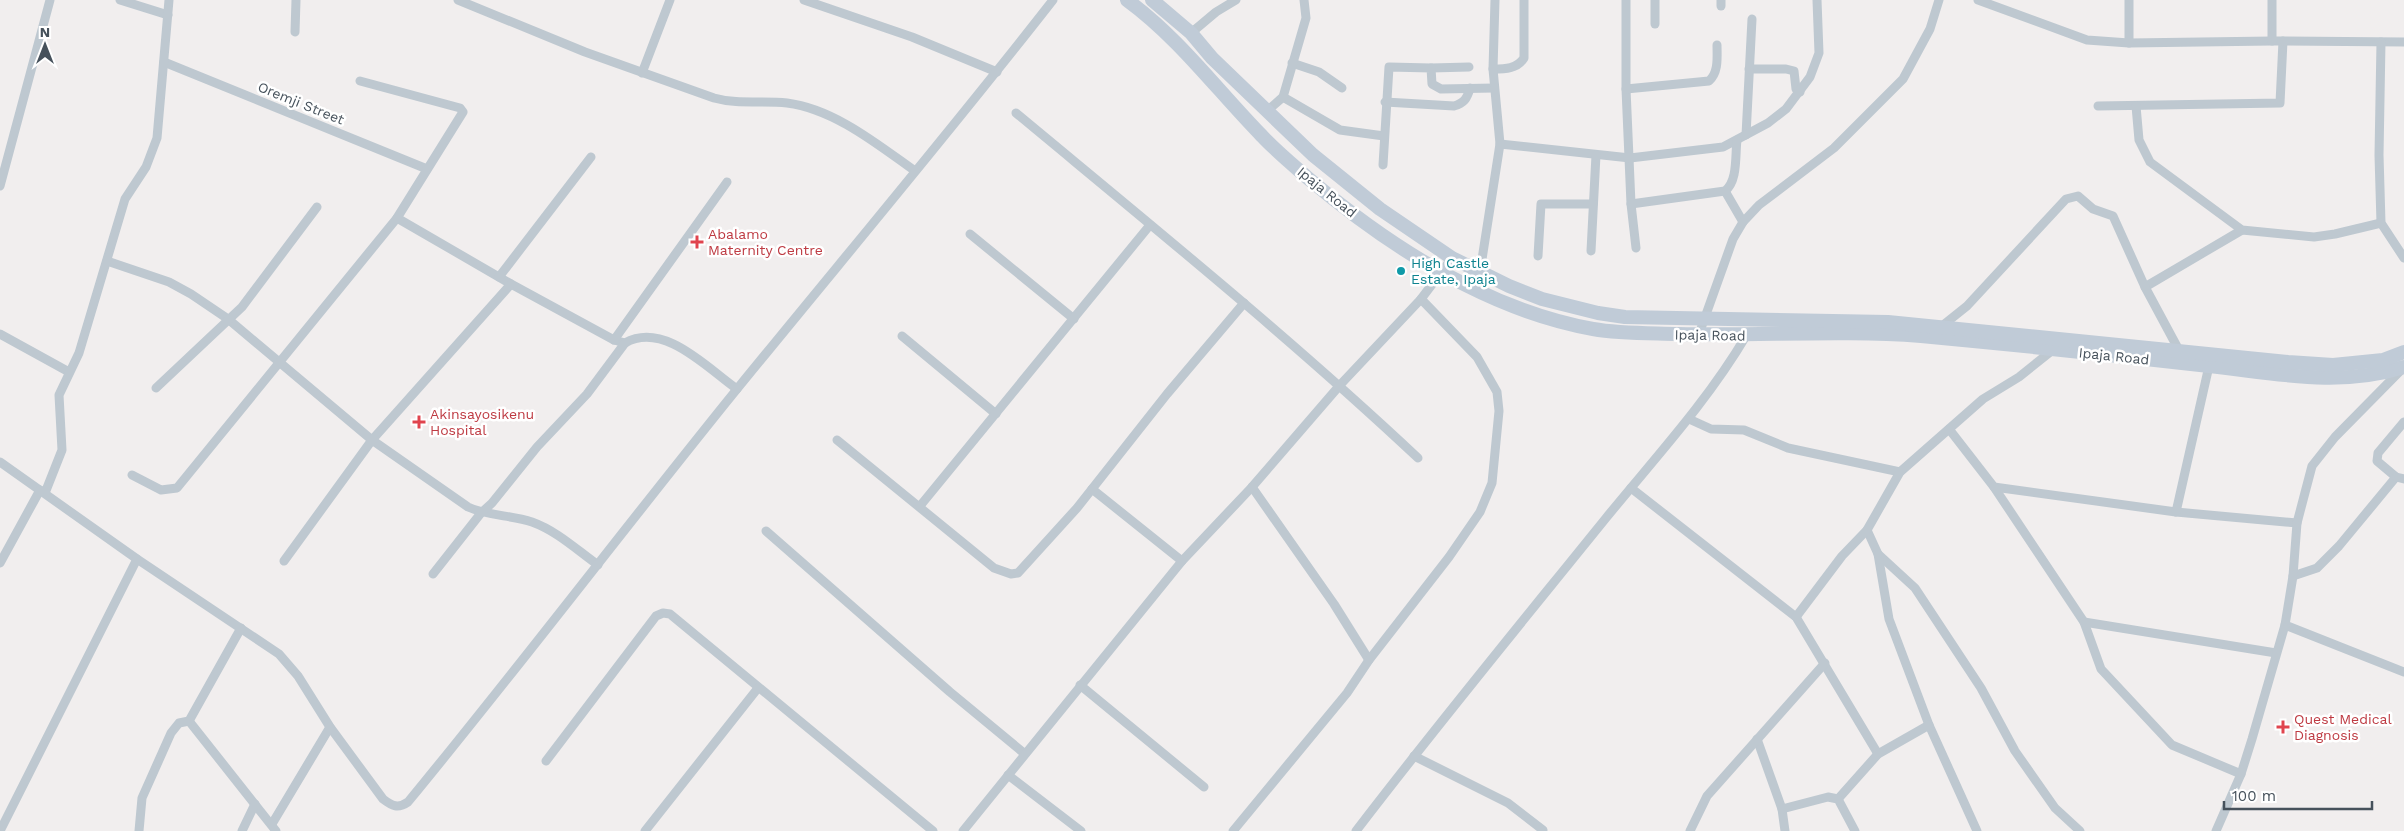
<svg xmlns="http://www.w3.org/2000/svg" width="2404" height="831" font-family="'Work Sans',sans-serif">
	<rect width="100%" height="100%" fill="#f1eeee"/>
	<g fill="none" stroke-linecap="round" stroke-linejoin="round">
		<!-- minor -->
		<g stroke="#bec8d0" stroke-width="9">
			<polyline points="120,0 168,15"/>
			<path d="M458,0L585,52L714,98C739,105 762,100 787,103C834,109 877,144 915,171"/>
			<polyline points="804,0 912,37 997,72"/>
			<polyline points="1626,0 1626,89 1631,204 1636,248"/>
			<polyline points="1721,0 1721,6"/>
			<polyline points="1978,0 2087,40 2129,43 2272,41 2404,42"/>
			<polyline points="2272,0 2272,41"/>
			<polyline points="1655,24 1655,0"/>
			<polyline points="295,32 296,0"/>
			<polyline points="1191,33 1216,12 1236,0"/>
			<polyline points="2381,42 2379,155 2381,223 2404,258"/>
			<polyline points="2129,43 2129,0"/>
			<polyline points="164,62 427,169"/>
			<polyline points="1292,63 1319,72 1342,88"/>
			<polyline points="1431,68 1469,67"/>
			<path d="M1493,69C1505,69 1517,69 1524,58V0"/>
			<polyline points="1749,69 1786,69 1794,71 1796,89 1800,92"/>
			<polyline points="642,73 670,0"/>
			<path d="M1626,89L1709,81C1719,72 1717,57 1717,45"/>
			<polyline points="1283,97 1340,130 1384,136"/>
			<path d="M1385,102L1454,106C1464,103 1467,99 1470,88"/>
			<polyline points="2098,106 2280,103 2283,41"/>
			<polyline points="2136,106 2139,140 2150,162 2242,230 2314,237 2335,234 2381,223"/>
			<polyline points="1267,111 1283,97 1306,18 1304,0"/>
			<path d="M1016,113C1152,226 1289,337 1418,458"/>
			<polyline points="1746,135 1752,19"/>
			<polyline points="1500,144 1630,158 1723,147 1768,123 1786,109 1810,77 1819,53 1817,0"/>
			<polyline points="1383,165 1389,67 1431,68 1432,84 1441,89 1494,88"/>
			<polyline points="0,186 50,0"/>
			<polyline points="1725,191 1743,222"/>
			<path d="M1631,204L1725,191C1738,181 1735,156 1737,140"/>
			<path d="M397,218L511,284L614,340L625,343C664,321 707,368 737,389"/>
			<polyline points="970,234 1074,319"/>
			<polyline points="1591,251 1596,155"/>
			<polyline points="1538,256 1541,204 1593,204"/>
			<path d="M107,261L169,282L191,294L228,319L372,440L468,507C488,516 511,515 532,522C557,531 577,550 598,565"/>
			<polyline points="1480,272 1500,144 1493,69 1495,0"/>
			<polyline points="499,277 591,157"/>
			<polyline points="2145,287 2242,230"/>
			<polyline points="1942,326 1967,306 2066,199 2078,196 2093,209 2113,216 2145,287 2181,354"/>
			<polyline points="0,334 69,372"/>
			<polyline points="1699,334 1733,239 1743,222 1759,205 1834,148 1903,79 1930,29 1939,0"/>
			<polyline points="902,336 996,414"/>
			<polyline points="614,340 727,182"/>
			<polyline points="156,388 242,307 317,207"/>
			<polyline points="1689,419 1711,429 1744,430 1788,448 1900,472"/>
			<polyline points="1949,429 1994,487 2176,512 2297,523"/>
			<polyline points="837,440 994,568 1011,574 1018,573 1077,508 1167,394 1244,303"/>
			<path d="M0,462L137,559L279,654L298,676L330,727L383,799C392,806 398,809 408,802C520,666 626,526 737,389C842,260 950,132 1053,0"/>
			<polyline points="132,475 161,490 177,488 397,218 463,112 460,108 360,81"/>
			<polyline points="2396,477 2377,461 2378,453 2404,422"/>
			<polyline points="1252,487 1334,604 1369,660"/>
			<polyline points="1994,487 2084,622 2101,669 2172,745 2241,774"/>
			<polyline points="1631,488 1796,617 1878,754"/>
			<polyline points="1092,489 1182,561"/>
			<polyline points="45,493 62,450 59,395 79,353 125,199 146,167 157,138 169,0"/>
			<polyline points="920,506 1150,225"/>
			<polyline points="2176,512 2209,366"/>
			<polyline points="1867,530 1878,554 1915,588 1981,688 2015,751 2055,808 2080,831"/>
			<polyline points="766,531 950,692 1025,754"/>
			<polyline points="1878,554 1889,619 1929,725 1977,831"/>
			<polyline points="284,561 372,440 511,284"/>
			<polyline points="0,563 40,490"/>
			<polyline points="433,574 481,513 492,503 537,447 587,394 625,343"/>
			<polyline points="2293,576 2317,568 2339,546 2396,477 2404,479"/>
			<polyline points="1796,617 1842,556 1867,530 1900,472 1983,399 2019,377 2054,349"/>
			<polyline points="2084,622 2276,653"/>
			<polyline points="2285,625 2404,672"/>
			<polyline points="1080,685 1204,787"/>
			<polyline points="189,721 276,831"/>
			<polyline points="1757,739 1782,809 1785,831"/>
			<polyline points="1414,756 1508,803 1543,830"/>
			<polyline points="546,761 656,616 663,613 670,614 933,831"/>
			<polyline points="1008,775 1081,831"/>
			<polyline points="1838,799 1878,754 1929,725"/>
			<polyline points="1782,809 1828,797 1838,799 1855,831"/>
			<polyline points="272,824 330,727"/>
			<polyline points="0,831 137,559"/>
			<polyline points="139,831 142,798 171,733 179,723 189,721 241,628"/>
			<polyline points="242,831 255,804"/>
			<polyline points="645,831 758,688"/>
			<polyline points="963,831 1182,561 1252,487 1340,385 1421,299 1452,258"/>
			<polyline points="1233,831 1347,693 1369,660 1449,557 1480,512 1492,483 1499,411 1497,392 1477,357 1421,299"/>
			<path d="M1356,831C1437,725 1522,622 1606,518C1654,459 1707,402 1746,336"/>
			<polyline points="1690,831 1707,796 1825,663"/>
			<polyline points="2216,831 2241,774 2252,739 2285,625 2293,576 2297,523 2312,466 2335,437 2402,369"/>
		</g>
		<!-- secondary -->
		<g stroke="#c0cbd7" stroke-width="14">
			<path d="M1127,0C1179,38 1217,90 1262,136C1276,151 1293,165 1309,179C1390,247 1487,310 1593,329C1621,334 1651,333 1679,334C1760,336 1841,330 1921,336C2017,345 2113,355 2209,366C2275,373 2339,388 2404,367"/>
			<polyline points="1152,0 1191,33 1212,58 1313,155 1380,209 1452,258 1509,286 1542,299 1598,313 1625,317 1888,322 2288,362 2333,365 2383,360 2404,352"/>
		</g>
	</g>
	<!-- markers -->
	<g fill="#e0444e" stroke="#fff" stroke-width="2">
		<path d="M694.5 234.5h5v5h5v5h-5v5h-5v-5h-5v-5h5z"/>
		<path d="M416.5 414.5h5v5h5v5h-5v5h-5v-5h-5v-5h5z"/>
		<path d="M2280.5 719.5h5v5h5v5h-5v5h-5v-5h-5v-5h5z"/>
	</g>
	<circle fill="#0f9aa8" stroke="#fff" stroke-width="2" cx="1401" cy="271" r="5"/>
	<g text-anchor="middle" stroke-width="5" stroke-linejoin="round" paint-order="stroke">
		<!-- street labels -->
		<g font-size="14" fill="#46515b" stroke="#fff">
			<text transform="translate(301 103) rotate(22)" y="5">Oremji Street</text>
			<text transform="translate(1327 192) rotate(39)" y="5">Ipaja Road</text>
			<text transform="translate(1710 335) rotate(1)" y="5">Ipaja Road</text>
			<text transform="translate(2114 356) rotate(6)" y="5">Ipaja Road</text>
		</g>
		<!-- health labels -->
		<g font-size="14" fill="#be3a42" stroke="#fff" text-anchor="start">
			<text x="708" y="239">Abalamo<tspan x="708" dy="16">Maternity Centre</tspan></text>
			<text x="430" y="419">Akinsayosikenu<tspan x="430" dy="16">Hospital</tspan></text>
			<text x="2294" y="724">Quest Medical<tspan x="2294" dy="16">Diagnosis</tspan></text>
		</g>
		<!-- culture labels -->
		<g font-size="14" fill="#0d838f" stroke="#fff" text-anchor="start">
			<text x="1411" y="268">High Castle<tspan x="1411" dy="16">Estate, Ipaja</tspan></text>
		</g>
	</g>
	<!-- north arrow -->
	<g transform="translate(45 45)" stroke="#ffffff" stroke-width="4" paint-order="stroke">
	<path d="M0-4L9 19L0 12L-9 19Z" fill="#46515b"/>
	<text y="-8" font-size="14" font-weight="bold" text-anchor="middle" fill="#46515b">N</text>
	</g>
	<!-- scale -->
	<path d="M2224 801v8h148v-8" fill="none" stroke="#46515b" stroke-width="2.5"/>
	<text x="2232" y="801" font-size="15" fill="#46515b" stroke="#ffffff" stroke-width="4" paint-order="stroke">100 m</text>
</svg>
